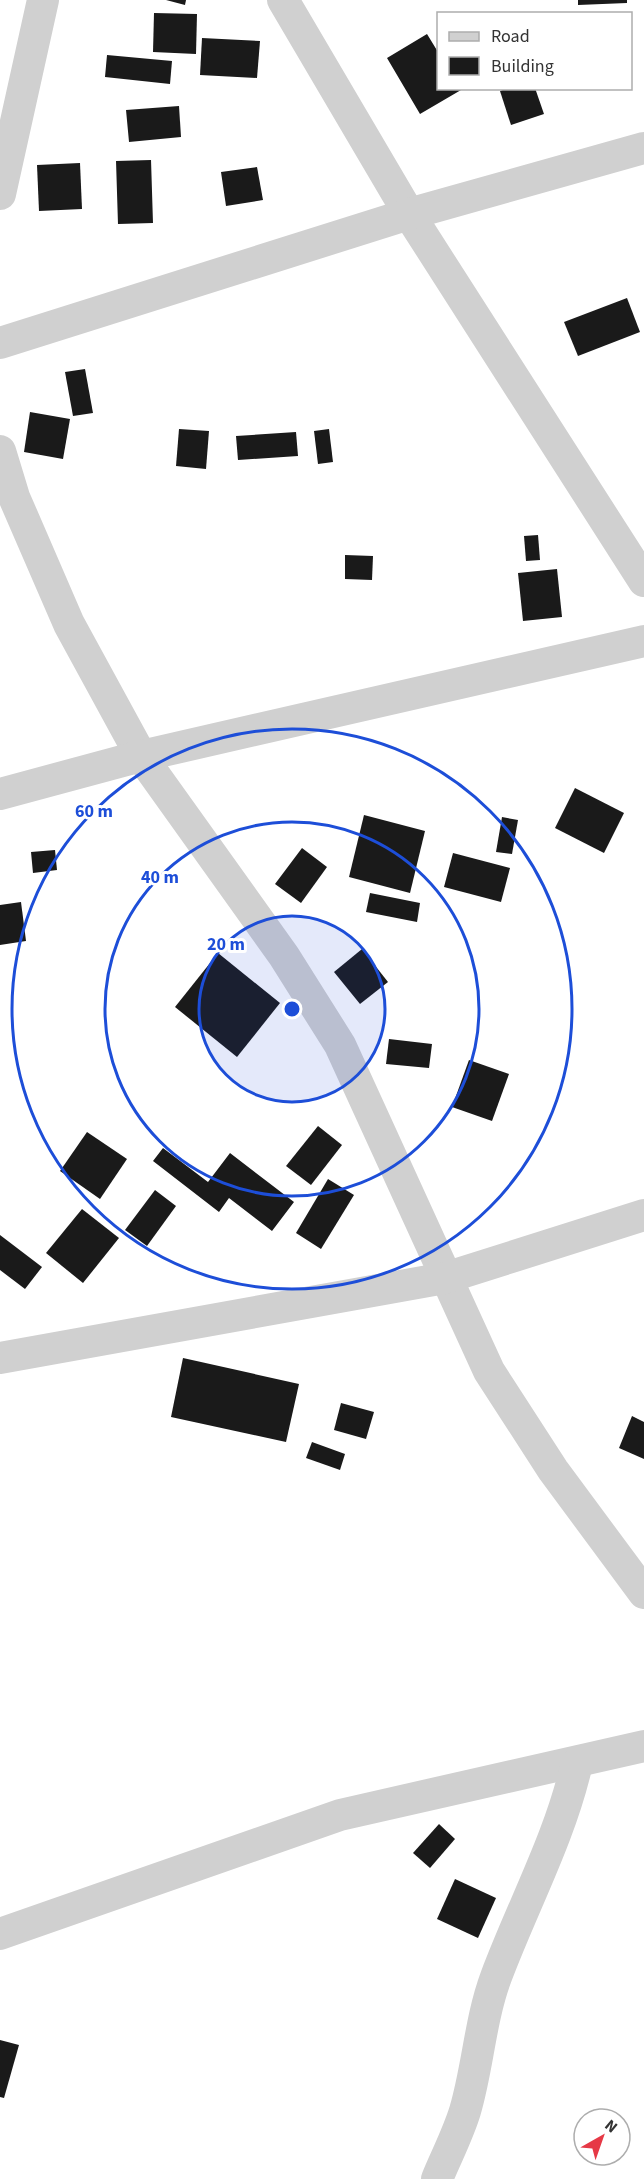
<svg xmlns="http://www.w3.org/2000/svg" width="644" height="2179" font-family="'Source Sans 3',sans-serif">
	<rect width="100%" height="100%" fill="#fff"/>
	<!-- building -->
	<g fill="#1a1a1a">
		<polygon points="166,0 186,0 185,5"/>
		<polygon points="578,0 627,0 627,3 578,5"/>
		<polygon points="154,13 197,14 196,54 153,52"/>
		<polygon points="427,34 438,52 438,88 461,90 420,114 387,58"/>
		<polygon points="202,38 260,41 257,78 200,75"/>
		<polygon points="107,55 172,61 170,84 105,77"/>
		<polygon points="508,88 535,88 544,114 511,125 500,91"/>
		<polygon points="179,106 181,137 129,142 126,110"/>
		<polygon points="151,160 153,223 118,224 116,161"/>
		<polygon points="80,163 82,209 39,211 37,165"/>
		<polygon points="257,167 263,200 226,206 221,172"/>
		<polygon points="627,298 640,332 578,356 564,322"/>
		<polygon points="85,369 93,413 73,416 65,372"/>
		<polygon points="30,412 70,419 63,459 24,452"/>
		<polygon points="179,429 209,431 206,469 176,466"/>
		<polygon points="329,429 333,462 318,464 314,431"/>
		<polygon points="296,432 298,456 238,460 236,436"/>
		<polygon points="538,535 540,560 526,561 524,536"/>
		<polygon points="345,555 373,556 372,580 345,579"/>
		<polygon points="557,569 562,617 523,621 518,573"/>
		<polygon points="575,788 624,813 604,853 555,828"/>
		<polygon points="364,815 425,831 410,893 349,877"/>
		<polygon points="502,817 518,820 512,854 496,852"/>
		<polygon points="302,848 327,867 301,903 275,884"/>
		<polygon points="55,850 57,870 33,873 31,852"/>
		<polygon points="453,853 510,868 501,902 444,887"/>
		<polygon points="370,893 420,903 417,922 366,912"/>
		<polygon points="21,902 26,941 0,945 0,905"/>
		<polygon points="362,949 388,982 360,1004 334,972"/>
		<polygon points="218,953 280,1003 237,1057 175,1007"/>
		<polygon points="389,1039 432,1044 429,1068 386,1064"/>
		<polygon points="469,1060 509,1074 492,1121 452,1107"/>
		<polygon points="318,1126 342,1145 311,1185 286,1166"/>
		<polygon points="87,1132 127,1159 100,1199 60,1171"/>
		<polygon points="163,1148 208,1182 230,1153 294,1202 272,1231 229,1198 219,1212 153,1161"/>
		<polygon points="328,1179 354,1195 321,1249 296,1233"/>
		<polygon points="155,1190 176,1206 147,1246 125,1230"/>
		<polygon points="82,1209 119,1238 83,1283 46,1253"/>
		<polygon points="0,1235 42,1267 25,1289 0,1270"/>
		<polygon points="183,1358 299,1384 286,1442 171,1417"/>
		<polygon points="341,1403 374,1412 366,1439 334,1430"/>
		<polygon points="632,1416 644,1422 644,1459 619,1448"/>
		<polygon points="312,1442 345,1454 340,1470 306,1458"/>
		<polygon points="439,1824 455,1839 430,1868 413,1853"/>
		<polygon points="455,1879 496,1898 478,1938 437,1919"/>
		<polygon points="0,2040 19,2045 4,2098 0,2097"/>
	</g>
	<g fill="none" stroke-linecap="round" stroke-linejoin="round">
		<!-- minor -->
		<g stroke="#d0d0d0" stroke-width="32">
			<polyline points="283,0 409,214 644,581"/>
			<polyline points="0,194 43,0"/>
			<polyline points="0,343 409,214 644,148"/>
			<polyline points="0,451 14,497 69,624 141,756 284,956 340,1045 489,1371 553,1470 644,1593"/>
			<polyline points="0,794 141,756 644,641"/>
			<polyline points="0,1358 445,1278 644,1215"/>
			<polyline points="0,1934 340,1815 644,1746"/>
			<path d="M437,2179C446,2157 458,2134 465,2111C478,2067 480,2020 496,1977C523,1905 560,1838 577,1763"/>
		</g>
	</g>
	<!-- distance rings -->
	<circle cx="292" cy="1009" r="93" fill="#1d4ed8" fill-opacity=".12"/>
	<g fill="none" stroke="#1d4ed8" stroke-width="3">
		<circle cx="292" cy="1009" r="93"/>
		<circle cx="292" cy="1009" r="187"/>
		<circle cx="292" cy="1009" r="280"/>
	</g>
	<circle cx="292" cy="1009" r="9" fill="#1d4ed8" stroke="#fff" stroke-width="3"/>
	<g font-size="18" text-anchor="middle" font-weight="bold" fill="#1d4ed8" stroke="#fff" stroke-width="6" stroke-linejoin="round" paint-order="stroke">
		<text x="94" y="817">60 m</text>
		<text x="160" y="883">40 m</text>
		<text x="226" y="950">20 m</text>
	</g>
	<!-- legend -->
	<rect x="437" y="12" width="195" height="78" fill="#ffffff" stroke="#adadad" stroke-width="1.5"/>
	<rect x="449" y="32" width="30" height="9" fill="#d0d0d0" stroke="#adadad" stroke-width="1.5"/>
	<text x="491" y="42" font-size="18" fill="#333333">Road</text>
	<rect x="449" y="57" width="30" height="18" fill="#1a1a1a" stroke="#adadad" stroke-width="1.5"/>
	<text x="491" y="72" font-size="18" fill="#333333">Building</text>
	<!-- north arrow -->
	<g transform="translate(602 2137) rotate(40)"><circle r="28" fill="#ffffff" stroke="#adadad" stroke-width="1.5"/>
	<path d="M0-4.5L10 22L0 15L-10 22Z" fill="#e63946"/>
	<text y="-9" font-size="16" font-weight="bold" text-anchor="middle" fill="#333333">N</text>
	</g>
</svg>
